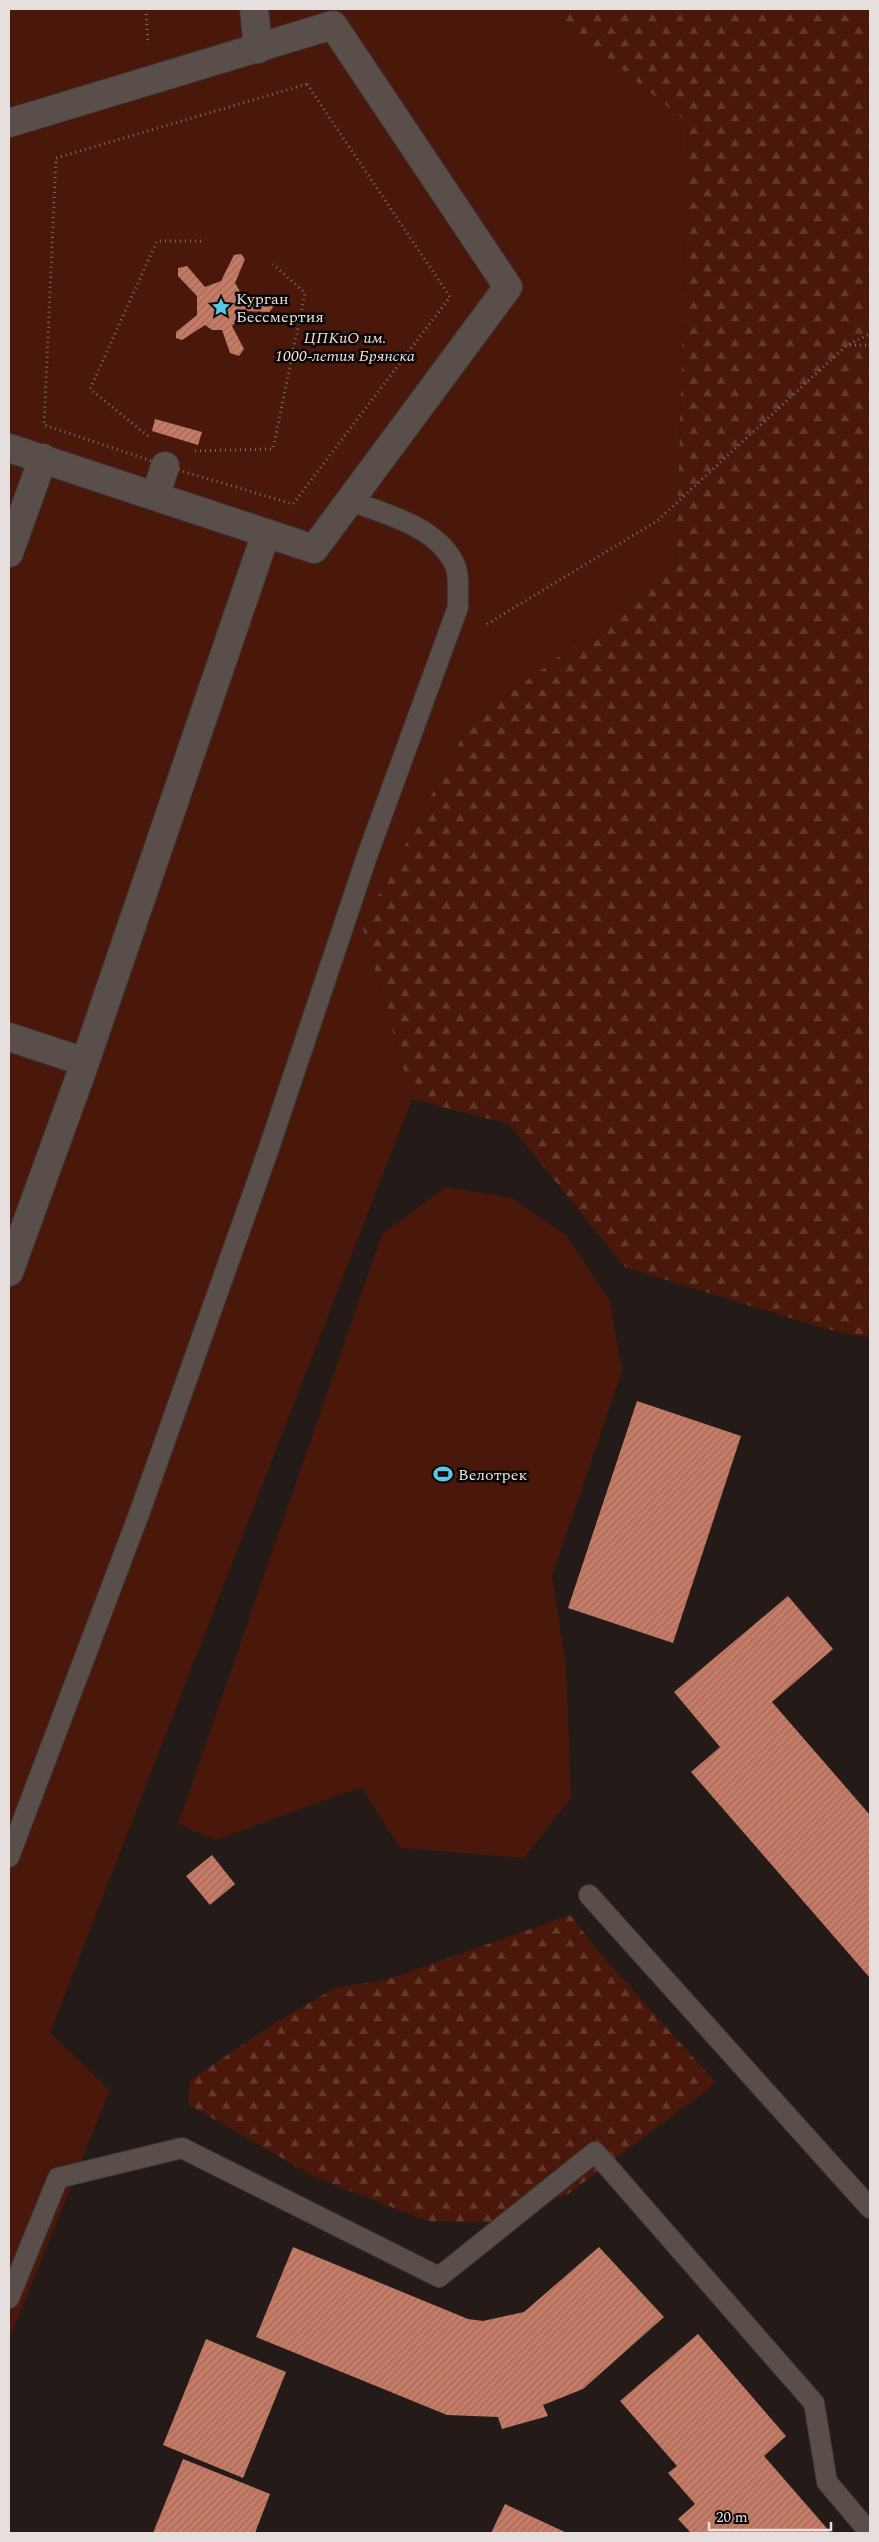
<svg xmlns="http://www.w3.org/2000/svg" width="879" height="2542" font-family="Spectral,serif">
	<defs>
		<pattern id="forest-firs" width="22" height="20" patternUnits="userSpaceOnUse" patternTransform="scale(1.25)"><rect width="22" height="20" fill="#49180a"/><path d="M5 1l3.5 6h-7zM16 11l3.5 6h-7z" fill="#63392d"/></pattern>
		<pattern id="building-hatch" width="6" height="6" patternUnits="userSpaceOnUse" patternTransform="scale(1.25)"><rect width="6" height="6" fill="#c67b66"/><path d="M-1 1l2-2M0 6l6-6M5 7l2-2" fill="none" stroke="#9f6a5b"/></pattern>
	</defs>
	<rect width="100%" height="100%" fill="#241a18"/>
	<!-- forest -->
	<g fill="url(#forest-firs)">
		<polygon points="547,9 870,9 870,1338 826,1329 625,1267 509,1124 412,1099 362,926 469,724 676,568 688,124"/>
		<polygon points="570,1915 598,1951 716,2083 568,2194 501,2223 427,2221 315,2177 188,2104 190,2080 275,2023 335,1988 386,1980"/>
	</g>
	<!-- green -->
	<g fill="#49180a">
		<polygon points="9,9 547,9 688,123 676,568 469,724 362,926 412,1099 50,2033 110,2090 9,2340"/>
		<polygon points="446,1187 512,1198 567,1236 610,1301 622,1371 552,1576 566,1666 571,1798 524,1858 400,1848 361,1787 216,1840 178,1824 382,1234"/>
	</g>
	<!-- building -->
	<g fill="url(#building-hatch)">
		<polygon points="241,254 245,259 235,283 245,300 271,299 274,306 269,312 246,311 232,326 244,349 239,356 230,353 222,330 212,330 205,325 182,340 176,338 176,332 197,315 197,296 178,276 178,268 187,266 205,287 221,281 234,255"/>
		<polygon points="155,419 202,432 198,445 152,431"/>
		<polygon points="637,1401 741,1436 673,1643 568,1608"/>
		<polygon points="788,1596 833,1649 772,1702 870,1815 870,1978 691,1772 720,1747 674,1692"/>
		<polygon points="212,1855 235,1884 210,1905 186,1876"/>
		<polygon points="293,2247 468,2319 483,2321 524,2312 599,2247 664,2317 583,2389 543,2405 548,2416 502,2429 498,2417 447,2415 256,2337"/>
		<polygon points="698,2334 786,2436 764,2456 831,2533 691,2533 678,2519 695,2504 668,2473 677,2466 620,2401"/>
		<polygon points="206,2339 286,2372 243,2478 163,2445"/>
		<polygon points="183,2459 270,2494 255,2533 153,2533"/>
		<polygon points="505,2504 567,2533 491,2533"/>
	</g>
	<g fill="none" stroke-linecap="round" stroke-linejoin="round">
		<!-- service casing -->
		<g stroke="#3d3634" stroke-width="22">
			<g id="service">
				<path d="M9,1857L139,1514L268,1151L367,856L458,607C457,596 460,576 455,565C438,527 386,514 350,501"/>
				<polyline points="589,1895 870,2208"/>
				<polyline points="9,2298 58,2178 182,2148 439,2277 595,2152 814,2403 827,2482 870,2533"/>
			</g>
		</g>
		<!-- pedestrian casing -->
		<g stroke="#3d3634" stroke-width="30">
			<g id="pedestrian">
				<polyline points="254,9 258,49"/>
				<polyline points="9,123 333,25 508,287 314,549 9,448"/>
				<polyline points="156,495 165,466"/>
				<polyline points="9,553 43,458"/>
				<polyline points="9,1037 85,1062"/>
				<polyline points="9,1272 82,1071 266,533"/>
			</g>
		</g>
		<!-- path -->
		<g stroke="#786f6d" stroke-width="3" stroke-dasharray="1 4" stroke-linecap="butt">
			<polyline points="146,9 148,44"/>
			<polygon points="307,84 450,297 293,504 185,472 44,425 56,158"/>
			<polyline points="850,345 870,345"/>
			<polyline points="148,436 90,389 157,241 203,241"/>
			<polyline points="195,451 273,449 305,293 273,264"/>
			<polyline points="487,624 657,521 847,345 870,334"/>
		</g>
		<!-- service -->
		<use href="#service" stroke="#5a4e4b" stroke-width="20"/>
		<!-- pedestrian -->
		<use href="#pedestrian" stroke="#5a4e4b" stroke-width="28"/>
	</g>
	<!-- icons -->
	<defs>
		<g id="sight-bare" transform="scale(1.5)"><path d="M0-6L1.8-2.2L6-1.7L2.9 1.2L3.7 5.4L0 3.3L-3.7 5.4L-2.9 1.2L-6-1.7L-1.8-2.2Z" fill="#59c8e4" stroke="#0a0606" stroke-width="2.5" paint-order="stroke"/></g>
		<g id="stadium-bare" transform="scale(1.5)"><path d="M0-5a6.5 5 0 1 0 0 10a6.5 5 0 1 0 0-10ZM-3.5-1.8h7v3.6h-7Z" fill="#59c8e4" stroke="#0a0606" stroke-width="2.5" paint-order="stroke"/></g>
	</defs>
	<g fill-rule="evenodd">
		<use href="#sight-bare" x="221" y="307"/>
		<use href="#stadium-bare" x="443" y="1474"/>
	</g>
	<g text-anchor="middle" stroke-width="5" stroke-linejoin="round" paint-order="stroke">
		<!-- poi labels -->
		<g font-size="16" fill="#e6dfdd" stroke="#0a0606" text-anchor="start">
			<text x="236" y="304">Курган<tspan x="236" dy="18">Бессмертия</tspan></text>
			<text x="458" y="1480">Велотрек</text>
		</g>
		<!-- park labels -->
		<g font-size="16" font-style="italic" fill="#f3ddd7" stroke="#0a0606">
			<text x="345" y="343">ЦПКиО им.<tspan x="345" dy="18">1000-летия Брянска</tspan></text>
		</g>
	</g>
	<!-- border -->
	<rect width="879" height="2542" fill="none" stroke="#e6dfdd" stroke-width="20"/>
	<!-- scale -->
	<path d="M709 2522v8h122v-8" fill="none" stroke="#e6dfdd" stroke-width="2.5"/>
	<text x="716" y="2522" font-size="15" fill="#e6dfdd" stroke="#0a0606" stroke-width="4" paint-order="stroke">20 m</text>
</svg>
